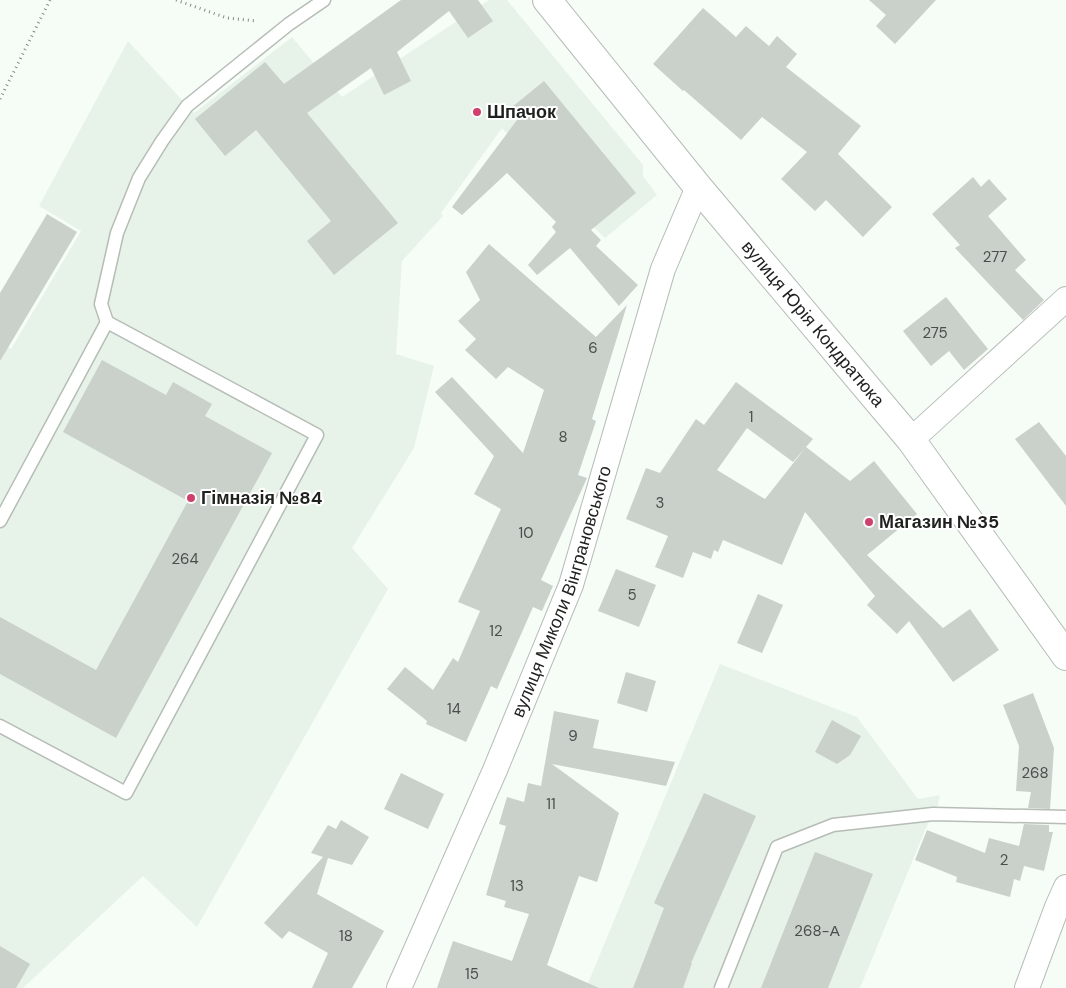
<svg xmlns="http://www.w3.org/2000/svg" width="1066" height="988" font-family="'DM Sans',sans-serif">
	<rect width="100%" height="100%" fill="#f6fdf7"/>
	<!-- built -->
	<g fill="#e7f3e8">
		<polygon points="489,0 507,0 643,165 643,176 657,195 605,238 559,194 502,128 441,213 443,216 402,261 396,354 434,366 414,448 352,548 388,589 197,927 143,876 23,988 0,988 0,342 11,349 81,231 39,206 128,41 194,113 292,37 342,97"/>
		<polygon points="720,664 857,717 918,799 940,795 938,805 926,828 860,988 586,988"/>
	</g>
	<!-- building -->
	<g fill="#cad0ca">
		<polygon points="401,0 478,0 493,21 468,38 449,11 397,52 411,81 384,95 371,68 307,113 398,223 334,275 307,241 331,221 256,130 225,156 195,119 265,62 284,84"/>
		<polygon points="869,0 936,0 895,44 876,26 886,15"/>
		<polygon points="703,8 736,37 746,26 769,46 777,36 797,54 786,67 861,126 838,154 892,207 863,237 826,200 815,211 781,179 807,152 762,117 741,140 684,90 683,91 653,64"/>
		<polygon points="544,81 636,193 591,230 601,240 596,246 638,285 619,306 570,248 537,275 528,265 556,232 552,227 556,222 507,173 462,215 452,207 520,116 512,107"/>
		<polygon points="973,177 981,187 989,179 1007,199 988,216 1026,260 1015,270 1044,300 1023,320 955,248 960,245 932,214"/>
		<polygon points="47,214 77,232 0,361 0,293"/>
		<polygon points="489,244 596,337 627,305 592,419 596,421 578,475 587,478 541,580 553,586 542,611 533,607 497,689 491,686 466,742 426,724 427,721 387,689 405,667 433,690 453,658 458,662 480,611 458,602 501,509 474,494 494,456 435,392 452,377 523,453 544,390 508,367 496,379 465,350 476,339 458,321 480,300 466,272"/>
		<polygon points="946,297 988,349 964,370 949,351 931,366 903,331"/>
		<polygon points="102,360 166,395 173,382 212,404 205,416 272,453 116,738 0,674 0,617 96,670 188,501 63,432"/>
		<polygon points="736,382 813,439 793,462 747,428 717,470 765,499 806,447 850,481 874,461 917,514 867,555 943,628 970,609 999,650 953,682 909,621 897,634 867,605 875,596 805,512 782,565 723,540 718,552 714,550 711,559 693,552 683,578 655,567 668,536 626,519 646,468 660,473 696,419 704,425"/>
		<polygon points="1039,422 1066,456 1066,506 1015,439"/>
		<polygon points="616,569 656,585 639,627 598,611"/>
		<polygon points="758,594 783,605 762,653 737,643"/>
		<polygon points="626,672 656,681 647,712 617,703"/>
		<polygon points="1033,693 1054,748 1050,809 1028,808 1031,792 1016,791 1019,746 1003,705"/>
		<polygon points="554,711 599,720 593,748 675,762 666,786 552,764 619,813 597,882 579,876 547,965 599,988 437,988 453,941 512,961 529,914 504,907 506,901 486,895 506,826 499,824 507,797 524,802 528,783 541,786"/>
		<polygon points="832,720 861,736 850,755 837,764 815,752"/>
		<polygon points="401,773 444,794 428,829 384,809"/>
		<polygon points="704,793 756,816 691,963 692,963 683,988 633,988 664,908 654,903"/>
		<polygon points="341,820 369,837 352,865 328,858 317,894 384,931 352,988 312,988 328,953 289,931 282,939 264,923 323,857 311,853 328,825 336,829"/>
		<polygon points="1024,824 1049,825 1049,832 1053,832 1044,871 1024,866 1020,881 1014,879 1010,897 956,882 957,877 915,860 927,830 985,853 989,838 1019,846"/>
		<polygon points="815,852 873,874 828,988 761,988"/>
		<polygon points="0,946 30,964 16,988 0,988"/>
	</g>
	<g fill="none" stroke-linecap="round" stroke-linejoin="round">
		<!-- service casing -->
		<g stroke="#b6bcb6" stroke-width="15">
			<g id="service">
				<polyline points="0,521 107,322"/>
				<polyline points="0,726 126,793 317,435 107,322 101,304 117,233 139,178 162,141 187,106 289,24 324,0"/>
				<polyline points="721,988 777,847 833,825 933,814 1066,817"/>
			</g>
		</g>
		<!-- minor casing -->
		<g stroke="#b6bcb6" stroke-width="26">
			<g id="minor">
				<polyline points="911,440 1066,299"/>
				<path id="s1" d="M399,988L495,770L571,585L663,269L698,187"/>
				<polyline points="1027,988 1057,907 1066,887"/>
			</g>
		</g>
		<!-- tertiary casing -->
		<g stroke="#b6bcb6" stroke-width="30">
			<g id="tertiary">
				<path id="s2" d="M547,0L698,187L911,440L1066,656"/>
			</g>
		</g>
		<!-- path -->
		<g stroke="#868a86" stroke-width="3" stroke-dasharray="1 4" stroke-linecap="butt">
			<polyline points="176,0 227,18 257,21"/>
			<polyline points="0,99 50,0"/>
		</g>
		<!-- service -->
		<use href="#service" stroke="#fff" stroke-width="12"/>
		<!-- minor -->
		<use href="#minor" stroke="#fff" stroke-width="24"/>
		<!-- tertiary -->
		<use href="#tertiary" stroke="#fff" stroke-width="28"/>
	</g>
	<!-- markers -->
	<g fill="#cf416c" stroke="#fff" stroke-width="2">
		<circle cx="477" cy="112" r="5"/>
		<circle cx="191" cy="498" r="5"/>
		<circle cx="869" cy="522" r="5"/>
	</g>
	<g text-anchor="middle" stroke-width="4" stroke-linejoin="round" paint-order="stroke">
		<!-- number labels -->
		<g font-size="15" fill="#4a4d4a">
			<text x="995" y="262">277</text>
			<text x="935" y="338">275</text>
			<text x="593" y="353">6</text>
			<text x="751" y="422">1</text>
			<text x="563" y="442">8</text>
			<text x="660" y="508">3</text>
			<text x="526" y="538">10</text>
			<text x="185" y="564">264</text>
			<text x="632" y="600">5</text>
			<text x="496" y="636">12</text>
			<text x="454" y="714">14</text>
			<text x="573" y="741">9</text>
			<text x="1035" y="778">268</text>
			<text x="551" y="809">11</text>
			<text x="1004" y="865">2</text>
			<text x="517" y="891">13</text>
			<text x="817" y="936">268-А</text>
			<text x="346" y="941">18</text>
			<text x="472" y="979">15</text>
		</g>
		<!-- poi labels -->
		<g font-size="18" font-weight="bold" fill="#1f211f" stroke="#fff" text-anchor="start">
			<text x="487" y="118">Шпачок</text>
			<text x="201" y="504">Гімназія №84</text>
			<text x="879" y="528">Магазин №35</text>
		</g>
		<!-- street labels -->
		<g font-size="18" fill="#1f211f" stroke="#fff">
			<text dy="6" stroke="none"><textPath href="#s2" startOffset="419">вулиця Юрія Кондратюка</textPath></text>
			<text dy="6" stroke="none"><textPath href="#s1" startOffset="429">вулиця Миколи Вінграновського</textPath></text>
		</g>
	</g>
</svg>
